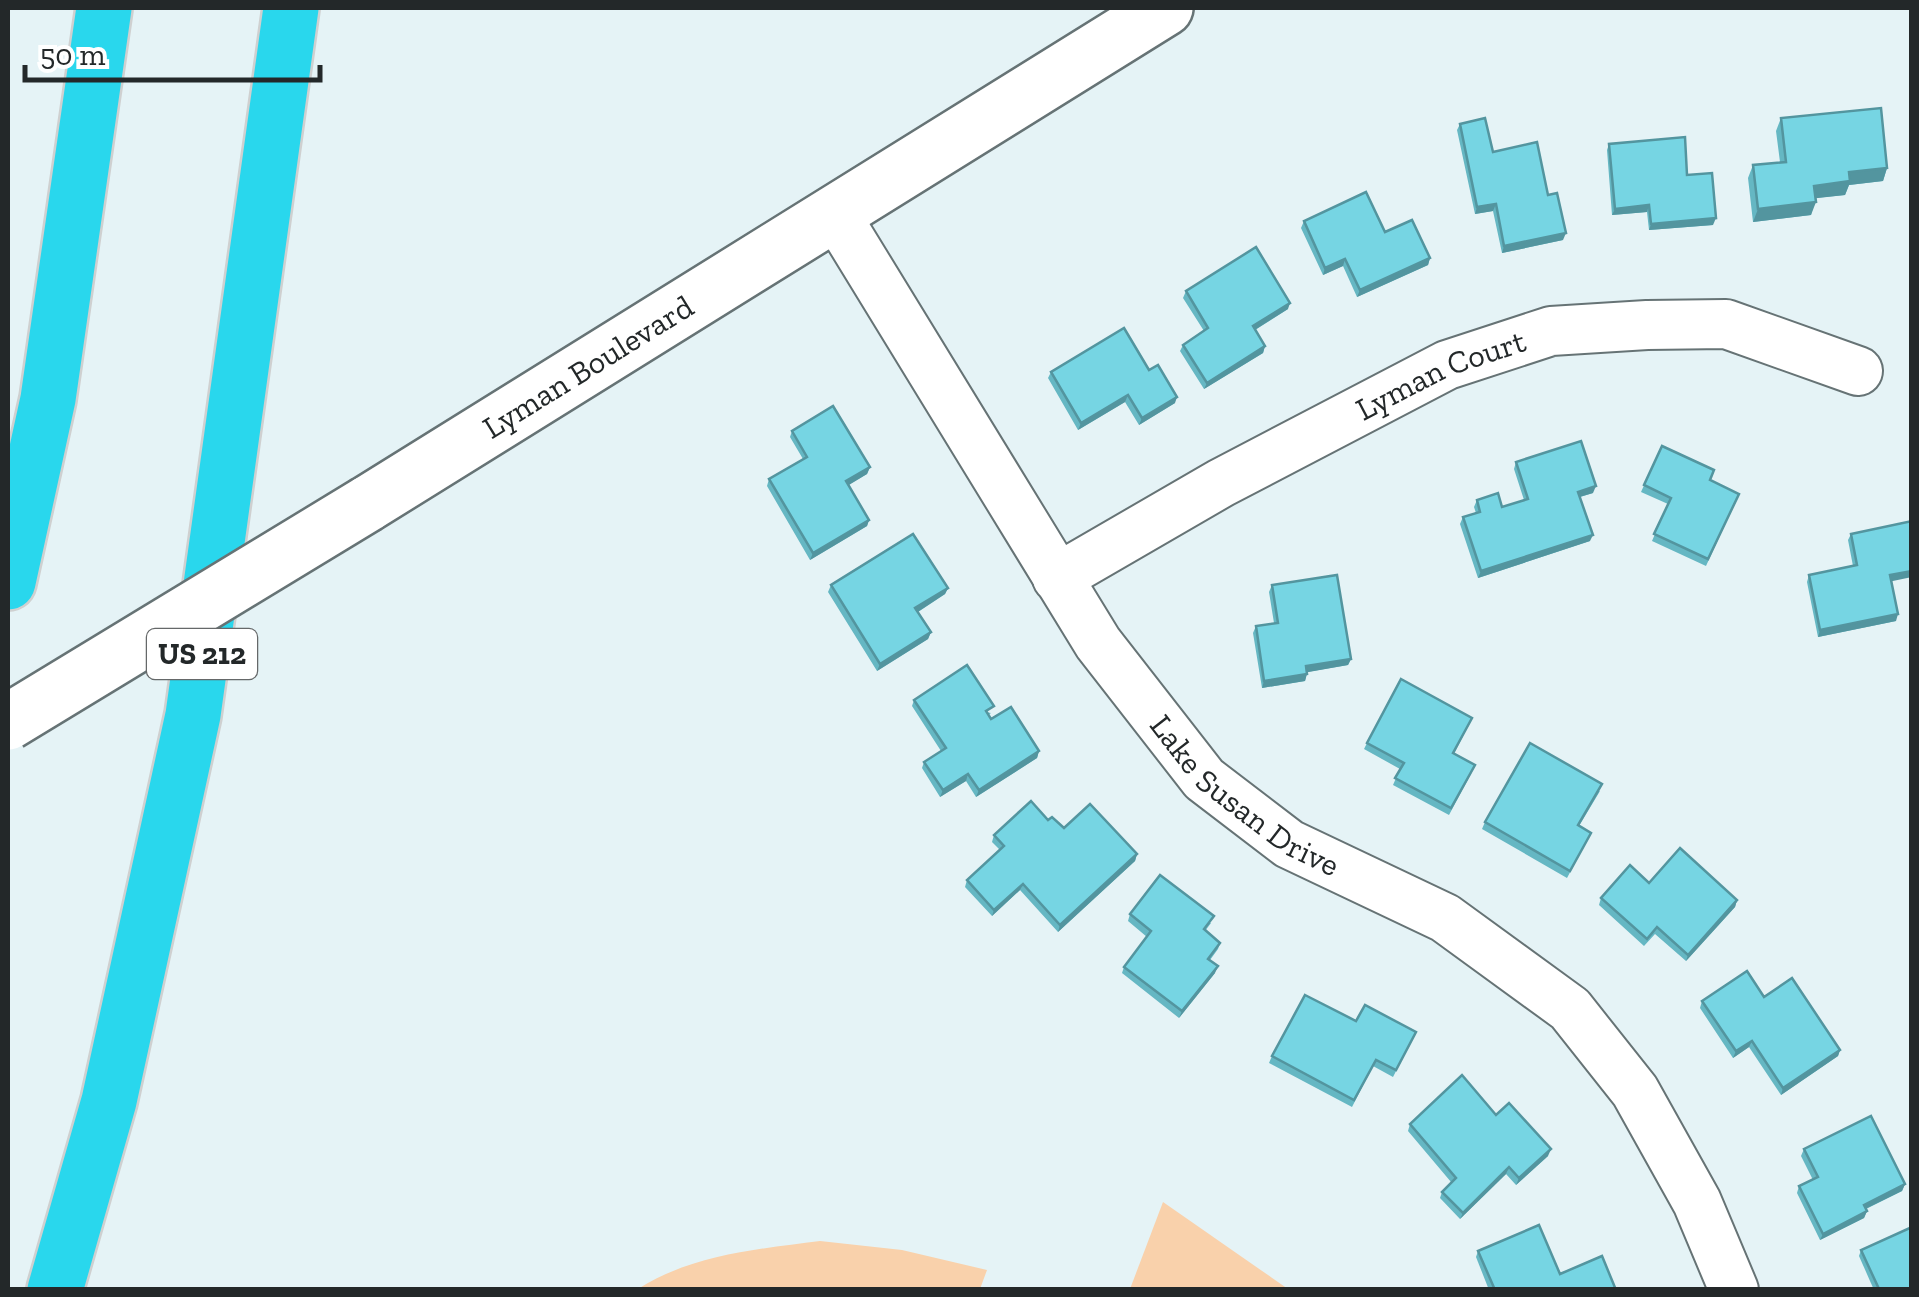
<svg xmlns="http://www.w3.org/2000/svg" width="1919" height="1297" font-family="'Zilla Slab',serif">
	<rect width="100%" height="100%" fill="#e5f3f6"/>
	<!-- green -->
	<g fill="#f9d1ab">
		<polygon points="1163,1202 1288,1289 1130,1289"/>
		<path d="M820,1241L902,1250L987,1270L980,1289H638C691,1255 758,1249 820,1241Z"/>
	</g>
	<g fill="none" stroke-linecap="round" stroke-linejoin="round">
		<!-- minor casing -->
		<g stroke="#667375" stroke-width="52">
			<g id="minor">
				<path id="s1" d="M834,212L1098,643L1204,779L1289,844L1445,918L1570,1009L1635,1091L1697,1202L1734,1290"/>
				<path id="s2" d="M1057,578L1221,483L1447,365L1551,331L1647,325L1726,324L1858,371"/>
			</g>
		</g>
		<!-- secondary casing -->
		<g stroke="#667375" stroke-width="60">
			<g id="secondary">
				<path id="s3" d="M367,504L1165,8"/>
			</g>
		</g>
		<!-- motorway casing -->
		<g stroke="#cfd0d0" stroke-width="60">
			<g id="motorway">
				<polyline points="8,582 48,399 104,8"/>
				<polyline points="55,1290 109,1101 193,715 291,8"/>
			</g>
		</g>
		<!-- minor -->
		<use href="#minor" stroke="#fff" stroke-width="48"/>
		<!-- secondary -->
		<use href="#secondary" stroke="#fff" stroke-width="55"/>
		<!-- motorway -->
		<use href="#motorway" stroke="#29d7ed" stroke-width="55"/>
		<!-- secondary-bridge casing -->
		<g stroke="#667375" stroke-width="60" stroke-linecap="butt">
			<polyline id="secondary-bridge" points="8,722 367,504"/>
		</g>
		<!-- secondary-bridge -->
		<use href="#secondary-bridge" stroke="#fff" stroke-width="55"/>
	</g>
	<!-- wall -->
	<g fill="#65b7c3">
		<polygon points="1781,118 1887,168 1883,181 1849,185 1845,195 1815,198 1811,215 1753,222 1748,178 1753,165 1780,162 1776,131"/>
		<polygon points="1460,124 1493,152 1548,195 1563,240 1502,253 1493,211 1475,214 1457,130"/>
		<polygon points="1609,144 1687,175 1713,225 1649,230 1647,212 1612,215 1607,150"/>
		<polygon points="1304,221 1385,232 1430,258 1428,265 1357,297 1343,266 1323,275 1301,228"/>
		<polygon points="1186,291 1288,309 1255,330 1265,346 1263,353 1204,389 1180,351 1183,345 1204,331 1183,298"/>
		<polygon points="1149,370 1175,403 1139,425 1125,402 1078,430 1048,378 1051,372"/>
		<polygon points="792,431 870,467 867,474 848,485 869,520 867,526 810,560 767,486 769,479 803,459 790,437"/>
		<polygon points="1662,446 1710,480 1739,494 1706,566 1652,541 1668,504 1641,492"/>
		<polygon points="1516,462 1593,493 1580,497 1590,541 1478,578 1460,524 1463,517 1476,513 1474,507 1477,500 1502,507 1524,500 1514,469"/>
		<polygon points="1851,534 1891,581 1896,621 1818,637 1807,582 1809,575 1853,566 1848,540"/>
		<polygon points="831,585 948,588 945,594 918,612 931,632 928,639 877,671 828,592"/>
		<polygon points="1272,585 1351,659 1348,665 1307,672 1305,681 1262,688 1253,633 1256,626 1274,623 1269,592"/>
		<polygon points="914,700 991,713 988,715 991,719 1039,751 1037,758 976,797 966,781 940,797 922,768 924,762 941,751 912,706"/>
		<polygon points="1472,718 1454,754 1472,772 1449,815 1393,785 1400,769 1364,749 1367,743"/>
		<polygon points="1600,791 1579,826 1591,833 1567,878 1482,829 1485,822"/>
		<polygon points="1048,820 1064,828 1137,854 1135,861 1058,932 1020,890 992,916 965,887 967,880 1000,850 992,842 994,835"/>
		<polygon points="1649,883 1737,900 1735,907 1686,961 1655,934 1644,946 1599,905 1601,898"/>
		<polygon points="1130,914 1211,923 1205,931 1220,943 1218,949 1210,960 1215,973 1179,1018 1122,973 1124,967 1147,937 1128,921"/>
		<polygon points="1764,997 1840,1050 1838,1056 1781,1095 1749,1047 1733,1058 1700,1008 1702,1001"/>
		<polygon points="1356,1021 1416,1032 1393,1077 1373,1066 1352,1107 1269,1063 1272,1056"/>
		<polygon points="1496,1115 1548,1156 1516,1185 1506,1174 1460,1219 1440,1198 1442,1192 1451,1182 1408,1131 1410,1124"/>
		<polygon points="1804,1149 1905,1184 1902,1191 1866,1209 1867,1211 1864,1218 1820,1240 1797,1193 1799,1186 1813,1180 1801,1156"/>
		<polygon points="1861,1250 1912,1290 1874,1290 1859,1256"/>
		<polygon points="1478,1251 1560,1274 1616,1290 1489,1290 1476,1257"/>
	</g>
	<!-- shaded-wall -->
	<g fill="#53959f">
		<polygon points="1887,168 1883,181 1849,185 1845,195 1809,199 1814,186 1849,172"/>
		<polygon points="1816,202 1811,215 1753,222 1758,209"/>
		<polygon points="1496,204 1493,211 1475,214 1477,207"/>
		<polygon points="1649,205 1647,212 1612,215 1615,209"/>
		<polygon points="1716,218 1713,225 1649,230 1651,224"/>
		<polygon points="1566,233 1563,240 1502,253 1504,246"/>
		<polygon points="1430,258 1428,265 1357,297 1360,290"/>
		<polygon points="1345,259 1343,266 1323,275 1325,268"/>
		<polygon points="1290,303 1288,309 1250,333 1253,326"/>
		<polygon points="1265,346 1263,353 1204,389 1207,383"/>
		<polygon points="1128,395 1125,402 1078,430 1081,423"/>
		<polygon points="1177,397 1175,403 1139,425 1142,418"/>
		<polygon points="870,467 867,474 844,488 846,481"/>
		<polygon points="1596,486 1593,493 1576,498 1578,492"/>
		<polygon points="869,520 867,526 810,560 813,553"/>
		<polygon points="1593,535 1590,541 1478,578 1481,571"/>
		<polygon points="1912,571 1912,577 1888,582 1890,575"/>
		<polygon points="948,588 945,594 913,615 915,608"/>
		<polygon points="1898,614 1896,621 1818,637 1820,630"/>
		<polygon points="931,632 928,639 877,671 880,664"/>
		<polygon points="1351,659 1348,665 1303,673 1306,666"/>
		<polygon points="1307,674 1305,681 1262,688 1264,681"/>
		<polygon points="1039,751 1037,758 976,797 979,790"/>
		<polygon points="968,774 966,781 940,797 943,790"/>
		<polygon points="1137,854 1135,861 1058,932 1060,925"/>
		<polygon points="1023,884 1020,890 992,916 994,910"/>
		<polygon points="1737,900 1735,907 1686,961 1688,955"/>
		<polygon points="1218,966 1215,973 1179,1018 1182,1011"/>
		<polygon points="1752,1041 1749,1047 1733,1058 1736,1051"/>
		<polygon points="1840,1050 1838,1056 1781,1095 1783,1088"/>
		<polygon points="1551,1149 1548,1156 1516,1185 1519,1178"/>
		<polygon points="1509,1167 1506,1174 1460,1219 1463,1213"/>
		<polygon points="1905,1184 1902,1191 1861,1211 1864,1205"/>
		<polygon points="1867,1211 1864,1218 1820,1240 1823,1234"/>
	</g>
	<!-- building -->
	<g fill="#76d5e3" stroke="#53959f" stroke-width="2.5">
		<polygon points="1881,108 1887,168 1849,172 1850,181 1814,186 1816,202 1758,209 1753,165 1786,162 1781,118"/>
		<polygon points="1485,118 1493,152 1537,142 1548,195 1557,193 1566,233 1504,246 1496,204 1477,207 1460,124"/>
		<polygon points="1685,137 1687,175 1712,173 1716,218 1651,224 1649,205 1615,209 1609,144"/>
		<polygon points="1366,192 1385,232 1412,220 1430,258 1360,290 1345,259 1325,268 1304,221"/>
		<polygon points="1256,247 1290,303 1253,326 1265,346 1207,383 1183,345 1208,328 1186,291"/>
		<polygon points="1124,328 1149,370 1158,365 1177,397 1142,418 1128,395 1081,423 1051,372"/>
		<polygon points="833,406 870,467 846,481 869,520 813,553 769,479 807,457 792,431"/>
		<polygon points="1581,441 1596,486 1578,492 1593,535 1481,571 1463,517 1480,512 1477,500 1498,493 1502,507 1528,499 1516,462"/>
		<polygon points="1662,446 1714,470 1710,480 1739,494 1708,559 1654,534 1671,498 1644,485"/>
		<polygon points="1912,521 1912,571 1890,575 1898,614 1820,630 1809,575 1857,565 1851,534"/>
		<polygon points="913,534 948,588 915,608 931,632 880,664 831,585"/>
		<polygon points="1337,575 1351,659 1306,666 1307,674 1264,681 1256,626 1278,623 1272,585"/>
		<polygon points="967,665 994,706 986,711 991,719 1011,707 1039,751 979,790 968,774 943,790 924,762 946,748 914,700"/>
		<polygon points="1401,679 1472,718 1453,753 1475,765 1451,808 1395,778 1404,763 1367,743"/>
		<polygon points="1530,743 1602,784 1578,825 1591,833 1570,871 1485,822"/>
		<polygon points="1031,801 1048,820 1052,817 1064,828 1090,804 1137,854 1060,925 1023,884 994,910 967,880 1004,846 994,835"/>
		<polygon points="1680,848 1737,900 1688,955 1657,927 1647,939 1601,898 1630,865 1649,883"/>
		<polygon points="1160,875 1214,916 1204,929 1220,943 1208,959 1218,966 1182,1011 1124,967 1151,931 1130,914"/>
		<polygon points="1747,971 1764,997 1792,978 1840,1050 1783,1088 1752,1041 1736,1051 1702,1001"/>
		<polygon points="1305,995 1356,1021 1365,1005 1416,1032 1396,1070 1376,1060 1354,1100 1272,1056"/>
		<polygon points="1462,1075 1496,1115 1509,1103 1551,1149 1519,1178 1509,1167 1463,1213 1442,1192 1456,1178 1410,1124"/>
		<polygon points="1871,1116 1905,1184 1864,1205 1867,1211 1823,1234 1799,1186 1818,1177 1804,1149"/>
		<polygon points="1539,1225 1560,1274 1602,1256 1616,1290 1495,1290 1478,1251"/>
		<polygon points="1912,1227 1912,1290 1877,1290 1879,1289 1861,1250"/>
	</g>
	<g text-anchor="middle" stroke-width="8" stroke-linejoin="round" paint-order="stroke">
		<!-- shield labels -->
		<rect fill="#fff" stroke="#656869" stroke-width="2.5" x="147" y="629" width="110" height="50" rx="8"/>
		<g font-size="30" font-weight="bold" fill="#232829">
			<text x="202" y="664">US 212</text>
		</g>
		<!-- street labels -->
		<g font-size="32" fill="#232829" stroke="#fff">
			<text dy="11" stroke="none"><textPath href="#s3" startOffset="260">Lyman Boulevard</textPath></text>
			<text dy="11" stroke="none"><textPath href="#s2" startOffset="435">Lyman Court</textPath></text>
			<text dy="11" stroke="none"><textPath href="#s1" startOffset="720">Lake Susan Drive</textPath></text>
		</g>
	</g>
	<!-- border -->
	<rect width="1919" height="1297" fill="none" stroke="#232829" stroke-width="20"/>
	<!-- scale -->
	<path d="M25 65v15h295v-15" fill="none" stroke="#232829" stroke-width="5"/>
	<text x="40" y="65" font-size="30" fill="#232829" stroke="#ffffff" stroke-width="8" paint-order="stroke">50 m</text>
</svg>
